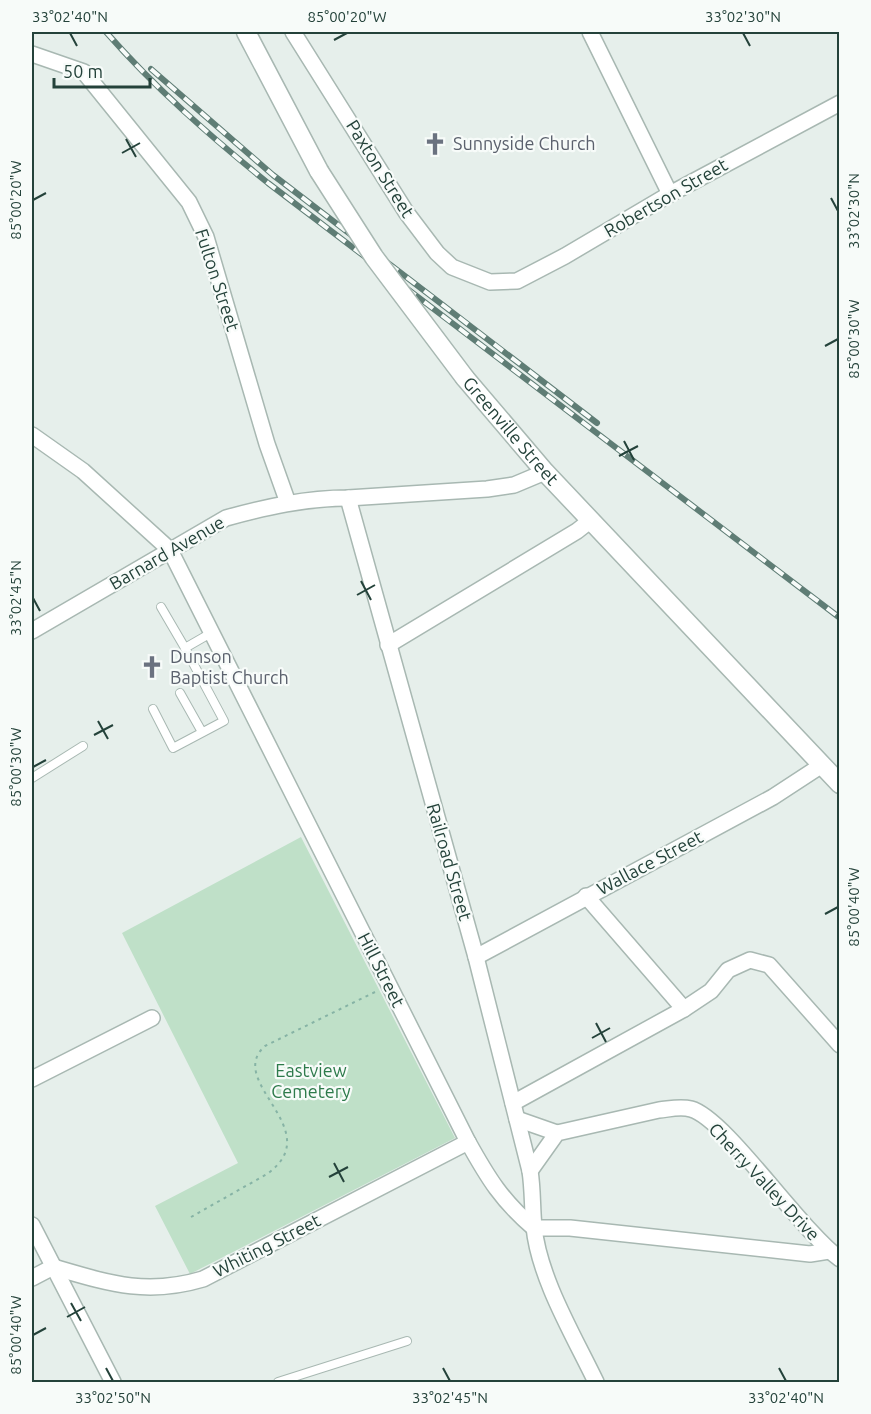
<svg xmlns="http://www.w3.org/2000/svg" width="871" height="1414" font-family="Ubuntu,sans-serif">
	<rect width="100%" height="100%" fill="#e6efeb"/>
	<!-- green -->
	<polygon fill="#bfe0c8" points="301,837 455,1138 190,1274 155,1206 238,1163 122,933"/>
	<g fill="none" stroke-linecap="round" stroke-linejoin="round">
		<!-- service casing -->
		<g stroke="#a8b8b2" stroke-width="10">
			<g id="service">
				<polyline points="161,607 185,648 211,633"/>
				<polyline points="180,693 202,732"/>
				<polyline points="153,709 173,748 224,721 185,648"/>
				<polyline points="32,778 83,746"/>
				<polyline points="278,1382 407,1341"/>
			</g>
		</g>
		<!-- minor casing -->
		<g stroke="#a8b8b2" stroke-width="18">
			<g id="minor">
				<polyline points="293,32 406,212 437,253 452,267 490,282 517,281 565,256 670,194 840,103"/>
				<polyline points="590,32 670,194"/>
				<polyline points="32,54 84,72 189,202 206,237 267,444 288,503"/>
				<path d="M32,435L83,471L170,550L468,1142C488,1178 502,1201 534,1228"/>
				<path d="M348,498L476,957L530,1171C533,1190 532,1208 534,1227C539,1278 574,1336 596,1382"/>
				<path d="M32,631L226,518C266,507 306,498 348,498L487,489L514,485L545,472"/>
				<polyline points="388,645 577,531 591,520"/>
				<polyline points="586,896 684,1009"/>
				<polyline points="476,957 773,797 822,765"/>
				<polyline points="32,1079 152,1018"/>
				<polyline points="513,1103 684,1009 711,991 728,970 750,960 769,965 840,1045"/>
				<polyline points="517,1119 557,1133"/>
				<path d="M530,1171L557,1133L659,1110C670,1109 680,1106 691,1109C725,1118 800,1230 840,1259"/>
				<polyline points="32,1225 113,1382"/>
				<polyline points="534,1228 570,1228 810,1254 829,1251"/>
				<path d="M32,1278L53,1267C108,1283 146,1296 203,1279L468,1142"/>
			</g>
		</g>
		<!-- tertiary casing -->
		<g stroke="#a8b8b2" stroke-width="21">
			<g id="tertiary">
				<polyline points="246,32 319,171"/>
				<path id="s1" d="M465,378L545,472L840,784"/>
			</g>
		</g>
		<!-- path -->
		<path stroke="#86b3a5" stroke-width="2" stroke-dasharray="3 4.5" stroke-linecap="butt" d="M191,1217L267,1174C329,1130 224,1082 265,1046L377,991"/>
		<!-- service -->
		<use href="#service" stroke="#fff" stroke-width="8"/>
		<!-- minor -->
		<use href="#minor" stroke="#fff" stroke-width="15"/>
		<!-- tertiary -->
		<use href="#tertiary" stroke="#fff" stroke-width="18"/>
		<!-- rail casing -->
		<g stroke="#5f7d75" stroke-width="6">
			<g id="rail">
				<path d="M106,32C155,88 210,136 268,183L840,618"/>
				<polyline points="151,69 273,175 597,423"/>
			</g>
		</g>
		<!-- rail -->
		<use href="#rail" stroke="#f7fbf9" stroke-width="4" stroke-dasharray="11" stroke-linecap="butt"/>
		<!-- tertiary-bridge casing -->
		<g stroke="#a8b8b2" stroke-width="21" stroke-linecap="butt">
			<polyline id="tertiary-bridge" points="319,171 374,257 465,378"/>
		</g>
		<!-- tertiary-bridge -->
		<use href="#tertiary-bridge" stroke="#fff" stroke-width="18"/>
	</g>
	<!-- ticks -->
	<path fill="none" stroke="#24423a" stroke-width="2" d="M70,33L77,46M743,33L750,46M334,40L347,33M126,139L136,157M122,153L140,143M831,198L838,211M33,200L46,193M825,346L838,339M624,441L634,460M619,456L638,446M361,581L371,600M357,595L375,585M33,598L40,611M98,721L108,739M94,735L113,725M33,767L46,760M825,914L838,907M596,1023L606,1042M592,1038L610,1028M334,1163L344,1182M329,1177L348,1167M71,1303L81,1321M67,1317L85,1307M33,1335L46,1328M106,1368L113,1381M443,1368L450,1381M779,1368L786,1381"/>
	<!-- icons -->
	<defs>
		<g id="church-bare" transform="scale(1.8)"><path d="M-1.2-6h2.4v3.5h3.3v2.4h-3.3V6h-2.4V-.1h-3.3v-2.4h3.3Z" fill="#6b7280" stroke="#f7fbf9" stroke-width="2.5" paint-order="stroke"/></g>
	</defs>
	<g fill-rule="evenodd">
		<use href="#church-bare" x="435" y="144"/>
		<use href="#church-bare" x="152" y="667"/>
	</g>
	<g text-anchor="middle" stroke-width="4.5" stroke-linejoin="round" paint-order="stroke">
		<!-- worship labels -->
		<g font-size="18" fill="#5b616d" stroke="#f7fbf9" text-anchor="start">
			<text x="453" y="150">Sunnyside Church</text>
			<text x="170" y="663">Dunson<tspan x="170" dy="21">Baptist Church</tspan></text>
		</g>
		<!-- street labels -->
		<g font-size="18" fill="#24423a" stroke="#f7fbf9">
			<text transform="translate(380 169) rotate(58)" y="6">Paxton Street</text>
			<text transform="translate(666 198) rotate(-30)" y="6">Robertson Street</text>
			<text transform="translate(217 280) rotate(72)" y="6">Fulton Street</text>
			<text dy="6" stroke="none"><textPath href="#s1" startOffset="70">Greenville Street</textPath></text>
			<text transform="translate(167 553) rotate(-30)" y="6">Barnard Avenue</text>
			<text transform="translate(449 862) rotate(74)" y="6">Railroad Street</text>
			<text transform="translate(650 863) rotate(-28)" y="6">Wallace Street</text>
			<text transform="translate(381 970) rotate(63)" y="6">Hill Street</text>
			<text transform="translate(764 1182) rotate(47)" y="6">Cherry Valley Drive</text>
			<text transform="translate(267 1246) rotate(-27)" y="6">Whiting Street</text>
		</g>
		<!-- park labels -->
		<g font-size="18" fill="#2d7a4b" stroke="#f7fbf9">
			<text x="311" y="1077">Eastview<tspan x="311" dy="21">Cemetery</tspan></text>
		</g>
	</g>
	<!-- border -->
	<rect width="871" height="1414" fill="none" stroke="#f7fbf9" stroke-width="66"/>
	<!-- scale -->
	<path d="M54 78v9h96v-9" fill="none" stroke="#24423a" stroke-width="3"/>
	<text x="63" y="78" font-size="18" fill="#24423a" stroke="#f7fbf9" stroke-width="4.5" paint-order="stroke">50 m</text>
	<rect x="33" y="33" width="805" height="1348" fill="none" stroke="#24423a" stroke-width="2"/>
	<g font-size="15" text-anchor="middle" fill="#24423a">
		<text x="70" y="22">33°02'40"N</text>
		<text x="347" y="22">85°00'20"W</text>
		<text x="743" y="22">33°02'30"N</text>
		<text transform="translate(16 200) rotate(-90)" y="5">85°00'20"W</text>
		<text transform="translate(854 211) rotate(-90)" y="5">33°02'30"N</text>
		<text transform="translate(854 339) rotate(-90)" y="5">85°00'30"W</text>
		<text transform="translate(16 598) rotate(-90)" y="5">33°02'45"N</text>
		<text transform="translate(16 767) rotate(-90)" y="5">85°00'30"W</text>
		<text transform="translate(854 907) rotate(-90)" y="5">85°00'40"W</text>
		<text transform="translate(16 1335) rotate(-90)" y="5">85°00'40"W</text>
		<text x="113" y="1403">33°02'50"N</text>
		<text x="450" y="1403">33°02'45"N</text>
		<text x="786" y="1403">33°02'40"N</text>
	</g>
</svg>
